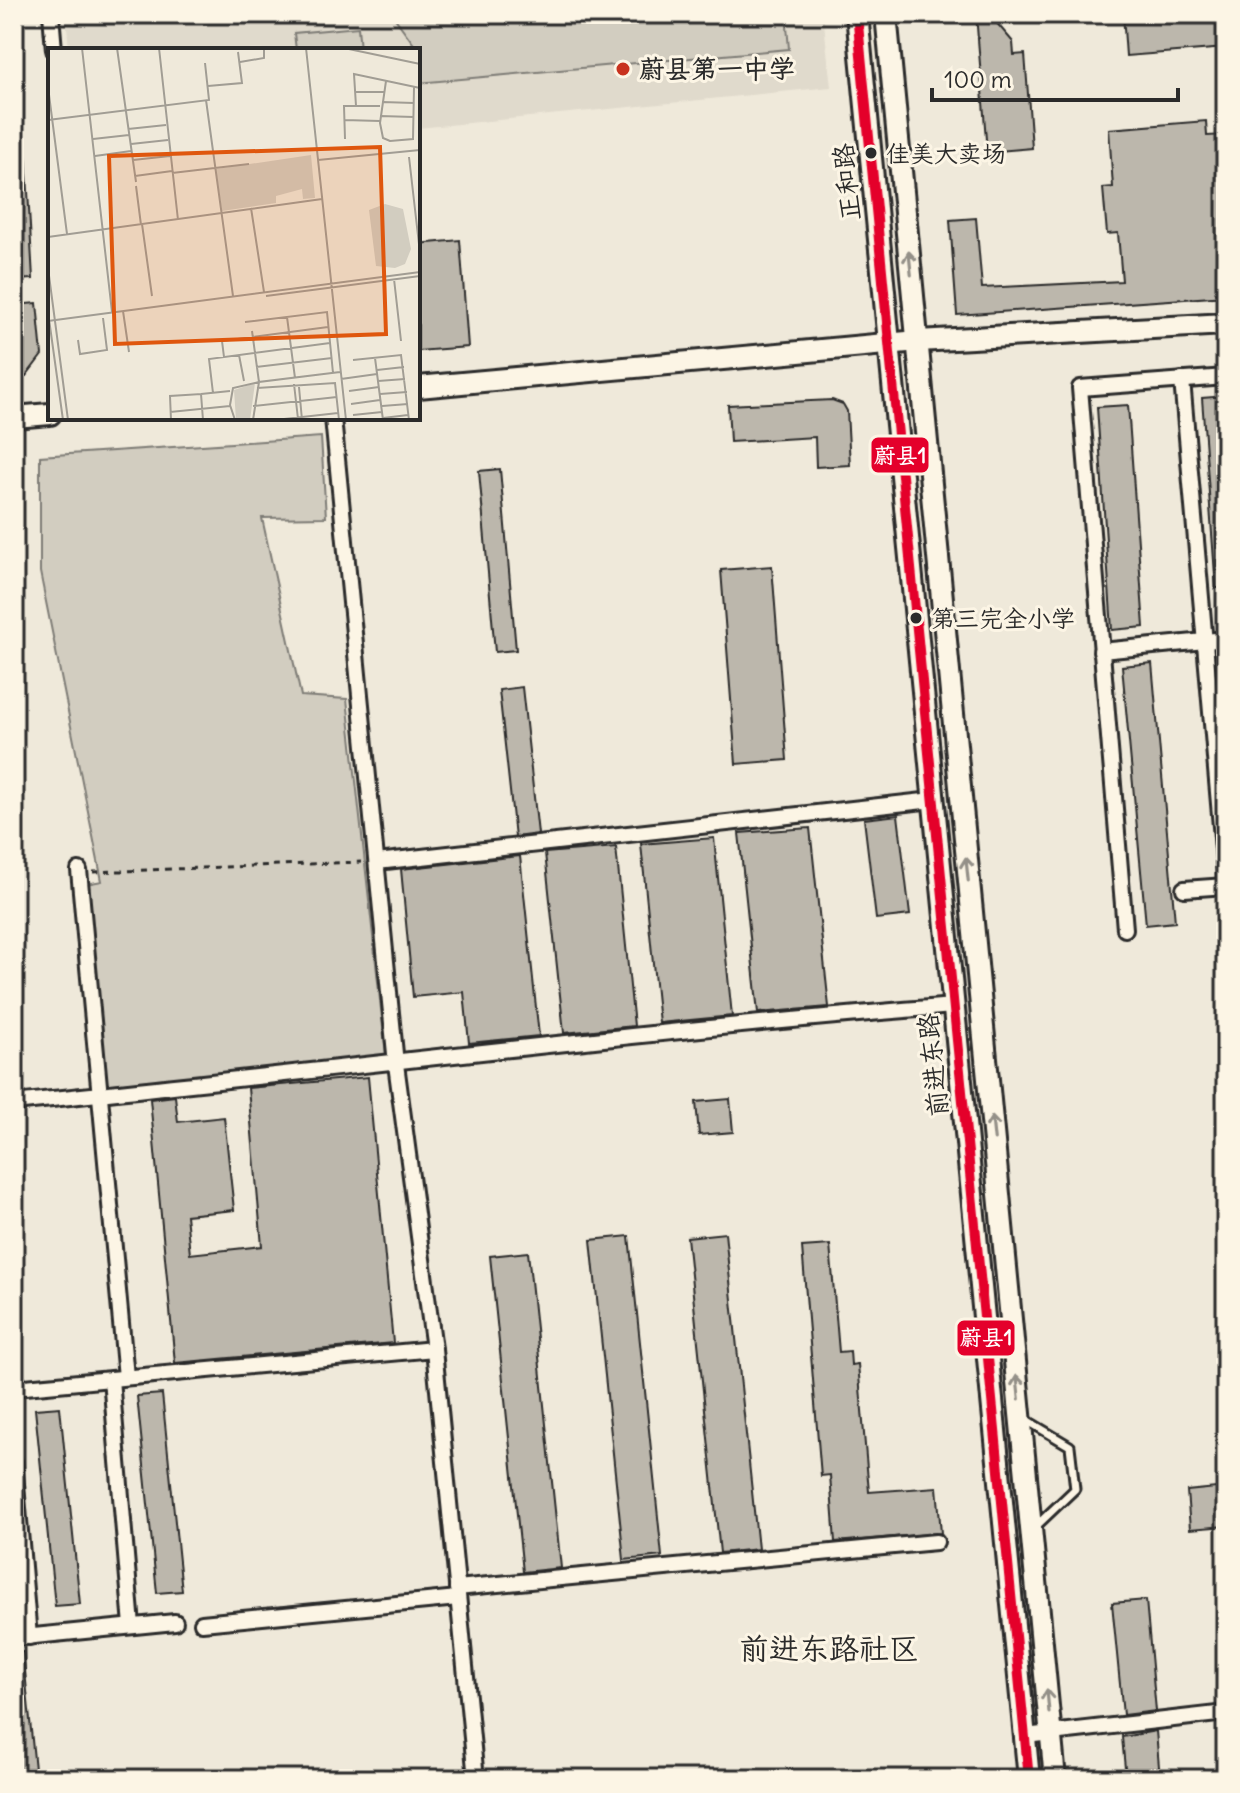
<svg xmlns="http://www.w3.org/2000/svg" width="1240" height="1793" font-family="Delius,'LXGW WenKai TC',sans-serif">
	<rect width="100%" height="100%" fill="#efe9da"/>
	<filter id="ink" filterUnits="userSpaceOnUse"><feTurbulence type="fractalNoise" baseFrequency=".0125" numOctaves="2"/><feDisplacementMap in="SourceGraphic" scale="16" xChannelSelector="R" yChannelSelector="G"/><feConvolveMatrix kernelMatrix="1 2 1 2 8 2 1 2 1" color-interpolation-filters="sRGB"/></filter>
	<g filter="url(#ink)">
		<!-- built -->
		<polygon fill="#e0dacc" points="66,14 823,14 831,87 418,128 418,50 69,50"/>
		<!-- green -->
		<g fill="#d2cdc0" stroke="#7e7c76" stroke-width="2">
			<polygon points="392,14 786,14 789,49 418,83 418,50"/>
			<polygon points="358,27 360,50 296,50 294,33"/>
			<polygon points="321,437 326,517 262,518 301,696 347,699 386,1055 105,1085 86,884 102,881 40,572 40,456"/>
		</g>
		<!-- building -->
		<g fill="#bcb7ac" stroke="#2b2b2b" stroke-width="2">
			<polygon points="976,14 989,14 1013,42 1014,55 1025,54 1032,148 987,152"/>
			<polygon points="1123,14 1226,14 1226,48 1126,56"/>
			<polygon points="1206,121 1207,136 1226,135 1226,296 957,315 950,220 976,218 982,288 1122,281 1118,233 1107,234 1103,188 1113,187 1109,129"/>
			<polygon points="25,138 33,279 14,280 14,139"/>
			<polygon points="460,240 468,347 418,351 418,244"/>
			<polygon points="37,303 42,355 26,376 14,377 14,305"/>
			<polygon points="1226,396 1226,588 1216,588 1202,398"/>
			<polygon points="832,400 843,404 847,411 850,465 816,467 815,437 730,442 728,405"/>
			<polygon points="1128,405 1144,627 1112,630 1097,407"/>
			<polygon points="500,469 516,650 495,652 479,471"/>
			<polygon points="772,566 787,760 736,764 721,570"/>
			<polygon points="1152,663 1175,922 1146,925 1122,666"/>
			<polygon points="522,687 538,834 515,837 499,690"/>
			<polygon points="898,815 910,915 876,919 864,819"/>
			<polygon points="810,828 829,1007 758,1013 739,833"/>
			<polygon points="714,838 732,1016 659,1023 641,844"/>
			<polygon points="616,847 634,1026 564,1033 545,853"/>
			<polygon points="520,856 539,1036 469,1043 464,992 413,997 401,869"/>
			<polygon points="368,1077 393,1343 175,1363 150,1099 175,1096 178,1122 224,1117 234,1210 186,1215 190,1254 262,1246 248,1088"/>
			<polygon points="730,1099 733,1132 699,1135 696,1102"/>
			<polygon points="725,1233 758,1549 720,1553 687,1237"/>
			<polygon points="629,1236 662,1556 624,1560 591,1240"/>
			<polygon points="830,1245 839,1352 850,1351 851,1365 858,1364 869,1492 937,1487 941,1533 835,1542 830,1475 821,1476 802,1247"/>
			<polygon points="528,1252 561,1568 523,1572 490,1256"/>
			<polygon points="162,1394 182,1591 157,1593 137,1396"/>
			<polygon points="60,1407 80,1604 55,1606 35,1409"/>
			<polygon points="1226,1487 1226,1526 1190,1529 1187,1491"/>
			<polygon points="1146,1600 1156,1711 1123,1715 1112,1603"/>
			<polygon points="14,1652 23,1652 36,1779 14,1779"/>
			<polygon points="1156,1731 1160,1779 1126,1779 1122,1737"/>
		</g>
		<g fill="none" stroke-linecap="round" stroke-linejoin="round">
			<!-- lane casing -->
			<g stroke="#2b2b2b" stroke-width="13">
				<polyline id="lane" points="1023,1418 1070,1446 1075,1489 1034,1528"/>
			</g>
			<!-- street casing -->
			<g stroke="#2b2b2b" stroke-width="20">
				<g id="street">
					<polyline points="51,14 54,50"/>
					<polyline points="1182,380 1226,884"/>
					<polyline points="333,418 396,1064 434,1349 476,1779"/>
					<polyline points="1101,651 1226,639"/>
					<polyline points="377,862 933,800"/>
					<polyline points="79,870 126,1377"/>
					<polyline points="1184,889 1226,886"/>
					<polyline points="1125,929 1080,388 1226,377"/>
					<path d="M14,1103C327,1071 640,1031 953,1006"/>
					<polyline points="111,1379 132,1626"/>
					<polyline points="14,1388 434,1349"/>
					<polyline points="14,1461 29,1637"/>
					<polyline points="457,1588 936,1542"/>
					<polyline points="202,1623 458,1598"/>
					<polyline points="14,1638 175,1622"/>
					<polyline points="1025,1736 1226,1713"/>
				</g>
			</g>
			<!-- secondary casing -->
			<g stroke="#2b2b2b" stroke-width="26">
				<g id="secondary">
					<polyline points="857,14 1029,1779"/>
					<polyline points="886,14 1055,1779"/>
					<polyline points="418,387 918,341 1226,324"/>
					<polyline points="14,417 50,414"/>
				</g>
			</g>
			<!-- path -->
			<polyline stroke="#2b2b2b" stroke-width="3" stroke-dasharray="6 6" stroke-linecap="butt" points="93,872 361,862"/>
			<!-- lane -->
			<use href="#lane" stroke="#fcf5e5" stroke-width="7"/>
			<!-- street -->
			<use href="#street" stroke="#fcf5e5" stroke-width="14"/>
			<!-- secondary -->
			<use href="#secondary" stroke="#fcf5e5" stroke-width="20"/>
			<!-- bus-1 casing -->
			<g stroke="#fcf5e5" stroke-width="16">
				<polyline id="bus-1" points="857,14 1029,1779"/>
			</g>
			<!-- bus-1 -->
			<use href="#bus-1" stroke="#e4002b" stroke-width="10"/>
		</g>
		<!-- one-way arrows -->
		<defs><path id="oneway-shaft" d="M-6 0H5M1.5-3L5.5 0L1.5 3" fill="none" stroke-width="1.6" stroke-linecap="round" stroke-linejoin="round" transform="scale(2)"/></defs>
		<g stroke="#949088">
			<use href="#oneway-shaft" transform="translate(910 263) rotate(-96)"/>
			<use href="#oneway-shaft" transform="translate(967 869) rotate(-96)"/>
			<use href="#oneway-shaft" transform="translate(993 1128) rotate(-96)"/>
			<use href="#oneway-shaft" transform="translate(1018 1387) rotate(-96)"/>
			<use href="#oneway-shaft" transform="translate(1048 1701) rotate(-95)"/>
		</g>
	</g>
	<!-- markers -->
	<circle fill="#c8321e" stroke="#fcf5e5" stroke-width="3" cx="623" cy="69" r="8"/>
	<g fill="#2b2b2b" stroke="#fcf5e5" stroke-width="3">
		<circle cx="871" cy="153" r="7"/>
		<circle cx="916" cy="618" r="7"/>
	</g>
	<g text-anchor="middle" stroke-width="6" stroke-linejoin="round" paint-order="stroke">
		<!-- bus labels -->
		<g font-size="24" fill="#2b2b2b" stroke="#fcf5e5" text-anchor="start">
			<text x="886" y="162">佳美大卖场</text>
			<text x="931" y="627">第三完全小学</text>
		</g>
		<!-- poi labels -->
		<g font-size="26" font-weight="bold" fill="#2b2b2b" stroke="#fcf5e5" text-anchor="start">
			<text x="639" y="78">蔚县第一中学</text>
		</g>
		<!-- street labels -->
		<g font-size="26" fill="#2b2b2b" stroke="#fcf5e5">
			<text transform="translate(847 182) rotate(-96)" y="9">正和路</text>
			<text transform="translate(933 1065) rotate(-96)" y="9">前进东路</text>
		</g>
		<!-- quarter labels -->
		<g font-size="30" fill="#2b2b2b" stroke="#fcf5e5">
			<text x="829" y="1659">前进东路社区</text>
		</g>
	</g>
	<!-- overview -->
	<g transform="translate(48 48)">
		<rect width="372" height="372" fill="#efe9da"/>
		<path d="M263,107L267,150L255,151L254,141L228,148V155L174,163L168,121ZM337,156L355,161L363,201L357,216L347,220L328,218L321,162ZM207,335L202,372H188L186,342Z" fill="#d2cdc0"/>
		<path fill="none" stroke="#a19d94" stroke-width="2" d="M34,0L64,264M69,0L88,134M111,0L130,172M258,0L298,372M296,0L372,16M192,14L216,10V0M338,33L332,75L335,90L342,93L365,91L366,39M160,38L194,35L190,4M0,39L19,186M307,44H336M158,52L185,248M334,54L366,55M308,58L306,26L372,40M332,68L366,69M0,72L161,52L157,15M296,72L332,73M80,81L118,77M45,91L81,87M297,91L296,58H332M83,96L120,92M47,108L83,103M361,109L372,205M85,112L122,108M270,112L372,102M124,125L201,116M87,128L124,123M88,138L93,177M203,160L216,244M94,176L104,248M0,189L274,151M0,220L20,372M346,231L353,293M218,248L372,228M75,263L81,304M0,264L15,372M239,269L247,330M0,273L372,224M197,274L279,264L285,325M30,292L32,306L59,302L55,270M191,307L196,333M176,309L174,293L280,279M327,310L335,372M305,312L353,307L361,372M208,319L284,310M329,322L356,319M293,331L329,326M330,333L357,331M246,336L250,371M251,339L254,372M209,340L287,335L291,372M301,343L331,339M165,345L161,311L282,295M153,346L182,343M332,346L359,344M303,356L332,352M205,358L289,349M334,358L360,356M122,364L182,358M305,367L334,364M335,370L360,367M123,372L122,348L153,346L155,372M187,372L182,357L185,340L211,334L204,283M205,372L211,334L292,324M227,372L290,365"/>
		<path fill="#df570e" fill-opacity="0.15" stroke="#df570e" stroke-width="4" d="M332,99L338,286L67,296L61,108Z"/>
		<rect width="372" height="372" fill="none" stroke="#2b2b2b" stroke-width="4"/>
	</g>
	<g stroke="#fcf5e5" stroke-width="3">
		<rect x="870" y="436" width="60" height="38" rx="8" fill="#e4002b"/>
		<rect x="956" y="1319" width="60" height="38" rx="8" fill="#e4002b"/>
	</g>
	<g font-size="22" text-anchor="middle" font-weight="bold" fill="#fff">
		<text x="900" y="463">蔚县1</text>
		<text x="986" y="1345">蔚县1</text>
	</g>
	<!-- margin -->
	<rect width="1240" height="1793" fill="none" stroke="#fcf5e5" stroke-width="48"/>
	<rect x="24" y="24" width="1192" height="1745" fill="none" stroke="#2b2b2b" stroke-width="3" filter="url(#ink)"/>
	<!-- scale -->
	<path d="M932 88v12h246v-12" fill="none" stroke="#2b2b2b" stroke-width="4"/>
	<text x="944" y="88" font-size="24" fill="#2b2b2b" stroke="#fcf5e5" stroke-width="6" paint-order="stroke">100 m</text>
</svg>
